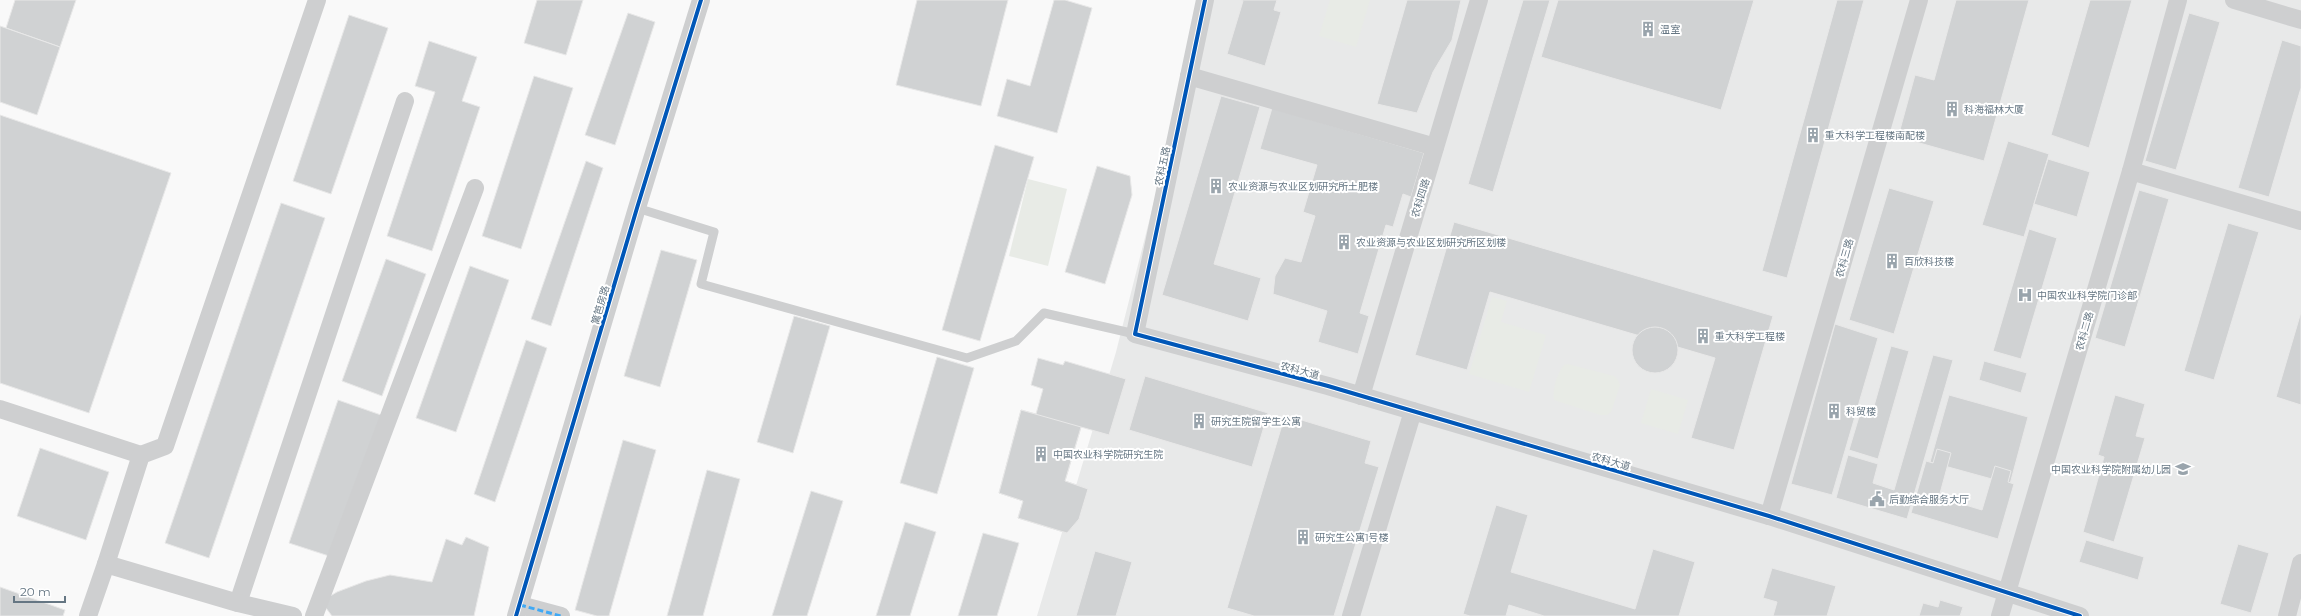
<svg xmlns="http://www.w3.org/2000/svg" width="2301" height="616" font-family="Montserrat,'Noto Sans SC',sans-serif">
	<rect width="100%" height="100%" fill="#f9f9f9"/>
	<!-- built -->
	<polygon fill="#e8e9e9" points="1205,0 2301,0 2301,616 1037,616 1116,352"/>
	<!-- green -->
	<g fill="#e8ebe6">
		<polygon points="1330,0 1370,0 1356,47 1319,36"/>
		<polygon points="1028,179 1067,189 1048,266 1009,256"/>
		<polygon points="1492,297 1507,301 1501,322 1546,335 1529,392 1469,374"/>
		<path d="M1568,364L1614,376L1618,380L1620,385L1611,412L1607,415H1600L1554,400C1552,390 1557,373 1564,365Z"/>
		<polygon points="1651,389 1688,400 1678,434 1641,423"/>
	</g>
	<!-- building -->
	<g fill="#d0d2d3" stroke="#e8e8e8">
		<polygon points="15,0 76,0 60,47 6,28"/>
		<polygon points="537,0 583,0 566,55 524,43"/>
		<polygon points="917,0 1008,0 981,106 896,85"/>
		<polygon points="1054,0 1065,0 1092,8 1057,133 997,116 1007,79 1030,86"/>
		<polygon points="1241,0 1277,0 1274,10 1281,12 1265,66 1227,54 1243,1"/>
		<polygon points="1407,0 1461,0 1452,40 1433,72 1417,113 1377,104"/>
		<polygon points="1523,0 1550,0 1493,192 1468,184"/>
		<polygon points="1558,0 1754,0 1721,110 1541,57"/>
		<polygon points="1837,0 1864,0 1787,278 1762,271"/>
		<polygon points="1956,0 2029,0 1984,161 1898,137 1915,75 1934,80"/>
		<polygon points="2090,0 2132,0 2089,148 2051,135"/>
		<polygon points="628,13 655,22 615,145 585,135"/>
		<polygon points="2189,13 2220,22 2176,170 2145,161"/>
		<polygon points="349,15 388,28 331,194 293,181"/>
		<polygon points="0,26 60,47 37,115 0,102"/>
		<polygon points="2282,40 2301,46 2301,88 2269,197 2238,188"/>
		<polygon points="429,41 477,57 462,101 480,107 432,251 387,236 435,92 415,86"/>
		<polygon points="534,76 573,88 521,249 482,236"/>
		<polygon points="1221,96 1260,107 1214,264 1261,278 1248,321 1162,295"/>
		<polygon points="1272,108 1424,153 1411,197 1403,194 1393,227 1386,225 1360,313 1369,316 1358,354 1318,342 1327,311 1273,294 1275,276 1285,258 1301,262 1315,216 1303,212 1317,165 1260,149"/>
		<polygon points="0,115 171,173 89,413 0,383"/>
		<polygon points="2008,141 2049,154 2024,237 1982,225"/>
		<polygon points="995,145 1034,157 980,341 942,330"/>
		<polygon points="2048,159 2090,172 2077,217 2034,204"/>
		<polygon points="586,161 603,168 551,326 531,319"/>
		<polygon points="1097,166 1130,176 1132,195 1105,284 1065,272"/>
		<polygon points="1889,188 1934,201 1894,334 1849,320"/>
		<polygon points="2139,190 2169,199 2125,347 2095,338"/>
		<polygon points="281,203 325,218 209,558 165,543"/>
		<polygon points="1454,222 1773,316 1734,450 1691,438 1715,358 1490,292 1467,370 1415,355"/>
		<polygon points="2228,223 2259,232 2214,380 2184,371"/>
		<polygon points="2029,229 2057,238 2021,359 1993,351"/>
		<polygon points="661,250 697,260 660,387 624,376"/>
		<polygon points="386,259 426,274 382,396 342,381"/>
		<polygon points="470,266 509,280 456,432 416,418"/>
		<polygon points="2301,312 2301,405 2276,397"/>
		<polygon points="794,316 830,326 793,453 757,442"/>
		<polygon points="1835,324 1878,338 1832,495 1791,484"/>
		<circle cx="1655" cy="350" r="23"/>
		<polygon points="526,340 547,348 495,502 474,494"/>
		<polygon points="1891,346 1909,351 1878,459 1849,450 1861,410 1872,413"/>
		<polygon points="1933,355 1953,360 1907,519 1836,498 1848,455 1878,464 1873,483 1894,490"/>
		<polygon points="937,357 974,368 937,494 900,483"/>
		<polygon points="1038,358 1063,365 1065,361 1126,379 1109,435 1081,427 1065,481 1088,489 1079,519 1067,533 1018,518 1023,501 999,493 1021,410 1036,414 1043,389 1031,385"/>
		<polygon points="1984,361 2027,373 2021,393 1979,380"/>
		<polygon points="1145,376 1268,413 1252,467 1129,430"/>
		<polygon points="1949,395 2028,417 2010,484 1930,462"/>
		<polygon points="2115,395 2145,404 2136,436 2145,438 2114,542 2083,532 2104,457 2098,455"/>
		<polygon points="338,400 381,415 332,557 289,543"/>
		<polygon points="1021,410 1081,427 1065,481 1088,489 1079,519 1067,533 1018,518 1023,501 999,493"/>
		<polygon points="1285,415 1371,441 1365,463 1379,467 1334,616 1254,616 1227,608"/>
		<polygon points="623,440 656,450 609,616 597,616 575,610"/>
		<polygon points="40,448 109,472 86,540 17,516"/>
		<polygon points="1937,449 1951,453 1939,497 1982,510 1995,466 2011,471 2008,482 2014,484 1998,539 1911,513 1926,461 1933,463"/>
		<polygon points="707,470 740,479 703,616 667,616"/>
		<polygon points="811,491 843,501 807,616 772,616"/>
		<polygon points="1496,505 1528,515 1511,572 1635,609 1653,549 1695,562 1679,616 1544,616 1509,605 1506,616 1470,616 1463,614"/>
		<polygon points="905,522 936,532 910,616 876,616"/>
		<polygon points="983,533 1019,543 997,616 958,616"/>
		<polygon points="466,537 489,547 474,616 332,616 323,604 327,598 337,592 366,581 390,575 432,582 446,539 462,545"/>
		<polygon points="2086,540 2144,557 2138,580 2079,562"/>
		<polygon points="2238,544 2269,553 2251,613 2220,604"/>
		<polygon points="1095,551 1132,562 1116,616 1076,616"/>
		<polygon points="1772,568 1836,586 1827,616 1773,616 1777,602 1763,598"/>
		<polygon points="0,587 65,610 63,616 0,616"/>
		<polygon points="1940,600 1963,607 1960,616 1919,616 1923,603 1938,607"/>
	</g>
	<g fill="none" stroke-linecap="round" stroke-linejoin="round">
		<!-- lane -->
		<polyline stroke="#cecfd0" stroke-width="9" points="637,208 714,232 701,284 967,358 1016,341 1044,313 1135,334"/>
		<!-- street -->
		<g stroke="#cecfd0" stroke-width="18">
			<polyline points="1205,0 1135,334 1328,386 1769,516 2080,616"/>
			<polyline points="2234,0 2301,20"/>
			<polyline points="1189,76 1435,147"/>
			<polyline points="2131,171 2301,221"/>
			<polyline points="1361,396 1479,0"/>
			<polyline points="0,409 141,455"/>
			<polyline points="1769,516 1919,0"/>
			<polyline points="106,564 141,455 165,446 317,0"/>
			<polyline points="238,603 405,101"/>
			<polyline points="520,605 561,616"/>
			<polyline points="88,616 106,564 238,603 293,616"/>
			<polyline points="314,616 475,188"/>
			<polyline points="516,616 637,208 701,0"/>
			<polyline points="1351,616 1413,411"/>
			<polyline points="2000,616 2131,171 2178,0"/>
			<polyline points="2287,616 2301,563"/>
		</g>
		<!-- quiet -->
		<polyline stroke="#3fa9f5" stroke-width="3" stroke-dasharray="6 3" stroke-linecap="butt" points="520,605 561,616"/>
		<!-- cycleway casing -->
		<g stroke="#fff" stroke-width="6">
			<g id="cycleway">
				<polyline points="1205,0 1135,334 1328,386 1769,516 2080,616"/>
				<polyline points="516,616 637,208 701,0"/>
			</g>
		</g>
		<!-- cycleway -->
		<use href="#cycleway" stroke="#0057b8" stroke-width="4"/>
	</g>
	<!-- icons -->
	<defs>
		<g id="building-bare" transform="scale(1.2)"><path d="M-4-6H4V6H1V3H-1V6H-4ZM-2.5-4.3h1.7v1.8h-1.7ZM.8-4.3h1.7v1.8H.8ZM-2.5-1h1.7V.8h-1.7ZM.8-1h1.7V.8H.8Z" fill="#99a4ac" stroke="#fff" stroke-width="2.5" paint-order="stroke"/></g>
		<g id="hospital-bare" transform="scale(1.2)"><path d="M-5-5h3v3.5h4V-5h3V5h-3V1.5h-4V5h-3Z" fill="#99a4ac" stroke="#fff" stroke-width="2.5" paint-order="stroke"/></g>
		<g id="school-bare" transform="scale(1.2)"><path d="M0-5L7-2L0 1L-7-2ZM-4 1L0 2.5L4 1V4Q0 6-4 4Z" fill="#99a4ac" stroke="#fff" stroke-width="2.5" paint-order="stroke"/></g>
		<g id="civic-bare" transform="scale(1.2)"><path d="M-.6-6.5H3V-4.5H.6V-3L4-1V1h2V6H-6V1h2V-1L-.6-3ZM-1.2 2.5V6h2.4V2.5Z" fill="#99a4ac" stroke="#fff" stroke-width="2.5" paint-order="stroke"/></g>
	</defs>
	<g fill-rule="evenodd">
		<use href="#building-bare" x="1648" y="29"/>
		<use href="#building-bare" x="1952" y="109"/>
		<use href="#building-bare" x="1813" y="135"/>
		<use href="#building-bare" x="1216" y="186"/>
		<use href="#building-bare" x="1344" y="242"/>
		<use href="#building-bare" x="1892" y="261"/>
		<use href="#hospital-bare" x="2025" y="295"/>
		<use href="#building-bare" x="1703" y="336"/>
		<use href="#building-bare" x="1834" y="411"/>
		<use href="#building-bare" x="1199" y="421"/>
		<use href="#building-bare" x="1041" y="454"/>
		<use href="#school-bare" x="2183" y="469"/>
		<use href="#civic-bare" x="1877" y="499"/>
		<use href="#building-bare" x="1303" y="537"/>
	</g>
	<g text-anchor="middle" stroke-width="4" stroke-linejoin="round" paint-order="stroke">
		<!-- poi labels -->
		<g font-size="10" fill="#657683" stroke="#fff" text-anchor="start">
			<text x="1660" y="33">温室</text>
			<text x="1964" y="113">科海福林大厦</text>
			<text x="1825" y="139">重大科学工程楼南配楼</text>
			<text x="1228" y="190">农业资源与农业区划研究所土肥楼</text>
			<text x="1356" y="246">农业资源与农业区划研究所区划楼</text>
			<text x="1904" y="265">百欣科技楼</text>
			<text x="2037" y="299">中国农业科学院门诊部</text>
			<text x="1715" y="340">重大科学工程楼</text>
			<text x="1846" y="415">科贸楼</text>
			<text x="1211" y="425">研究生院留学生公寓</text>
			<text x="1053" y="458">中国农业科学院研究生院</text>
			<text x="2171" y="473" text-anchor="end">中国农业科学院附属幼儿园</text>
			<text x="1889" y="503">后勤综合服务大厅</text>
			<text x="1315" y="541">研究生公寓1号楼</text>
		</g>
		<!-- street labels -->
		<g font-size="10" fill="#657683" stroke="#fff">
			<text transform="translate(1162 166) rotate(-78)" y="4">农科五路</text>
			<text transform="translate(1420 198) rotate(-73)" y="4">农科四路</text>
			<text transform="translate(1844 258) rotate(-74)" y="4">农科三路</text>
			<text transform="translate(600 305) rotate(-74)" y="4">篱笆房路</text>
			<text transform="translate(2084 331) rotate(-74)" y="4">农科二路</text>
			<text transform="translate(1300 370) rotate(15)" y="4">农科大道</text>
			<text transform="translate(1611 461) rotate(16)" y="4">农科大道</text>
		</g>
	</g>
	<!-- scale -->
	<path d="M14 596v6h51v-6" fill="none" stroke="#657683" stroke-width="2"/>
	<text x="20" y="596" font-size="12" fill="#657683" stroke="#ffffff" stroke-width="3" paint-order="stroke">20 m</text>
</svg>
